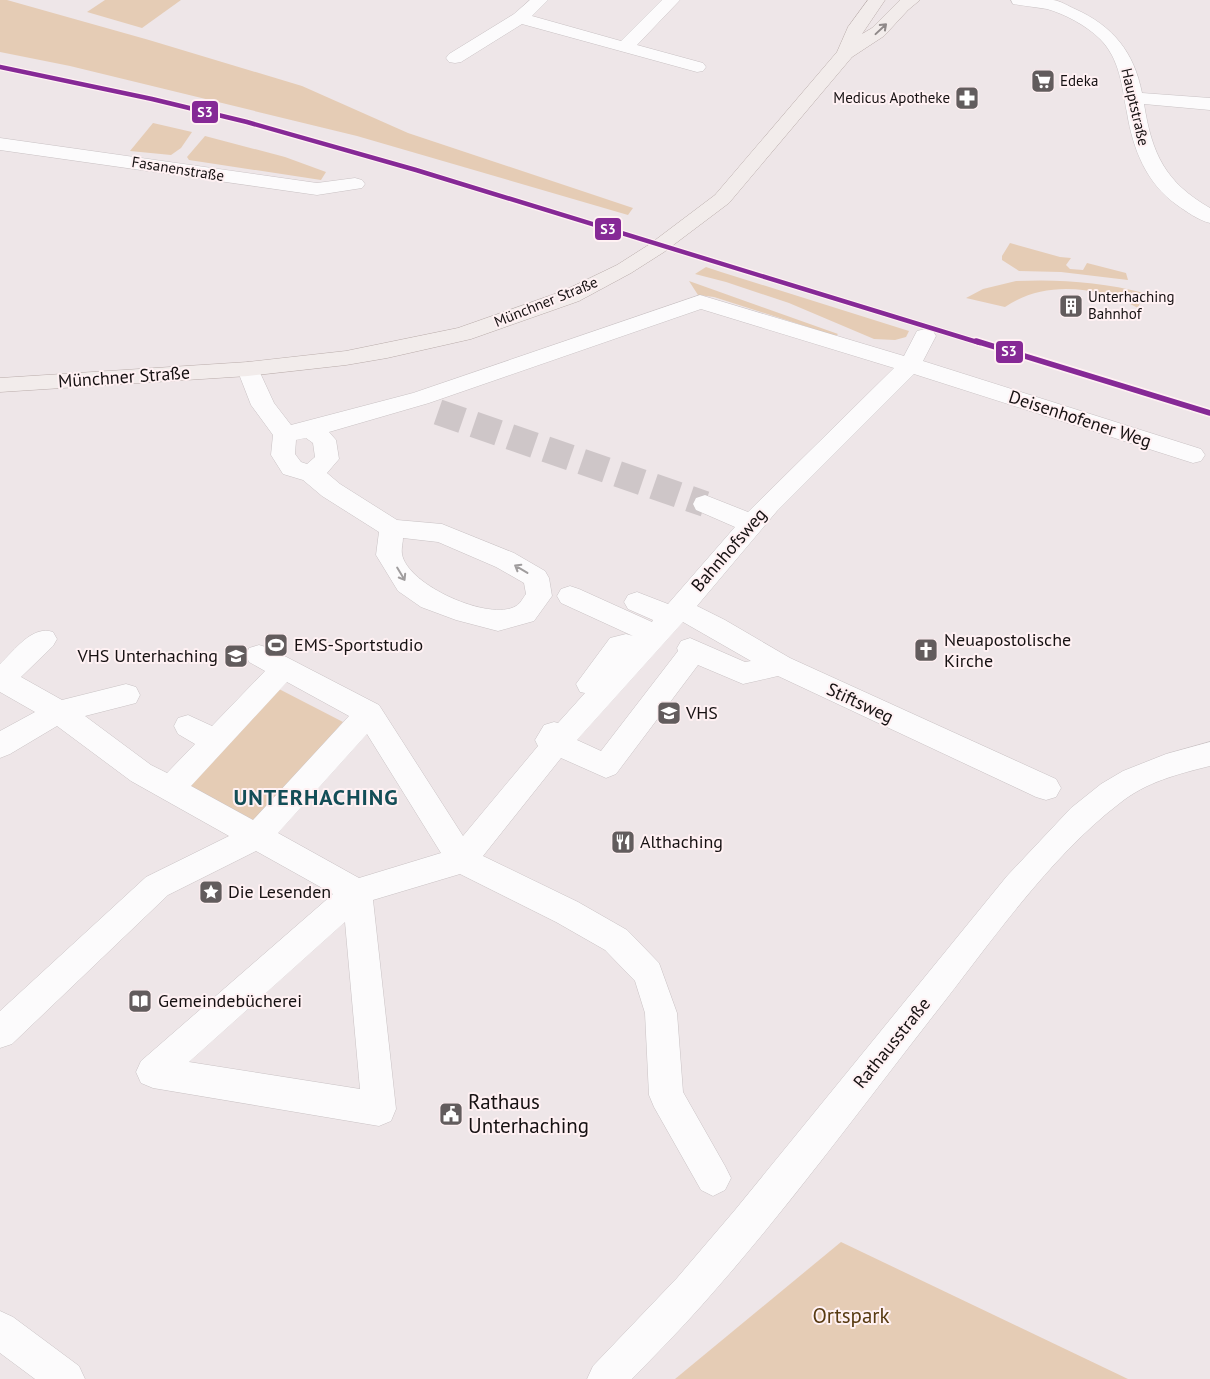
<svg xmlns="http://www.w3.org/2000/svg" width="1210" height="1379" font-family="'PT Sans',sans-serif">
	<rect width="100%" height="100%" fill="#eee6e8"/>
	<!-- green -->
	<g fill="#e5ccb5">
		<polygon points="0,0 7,0 149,40 302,86 408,133 633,208 628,215 357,136 70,66 0,52"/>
		<polygon points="105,0 181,0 142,28 87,12"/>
		<polygon points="153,123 192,132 181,148 171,155 130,151"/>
		<polygon points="205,136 285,157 326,172 321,180 189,160 187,157"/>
		<polygon points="1010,243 1060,257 1071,258 1066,265 1070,269 1083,270 1087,263 1126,273 1128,280 1061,272 1019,271 1002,260 1002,256"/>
		<polygon points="706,267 721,272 909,331 906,337 895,340 874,339 789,303 726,282 695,274"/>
		<polygon points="689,281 838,334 836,336 714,297 698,295"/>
		<path d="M1016,281C1059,279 1102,282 1144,293L1138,308C1098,286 1044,280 1005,307L966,298L983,289Z"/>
		<polygon points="279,689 343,722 254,822 189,785"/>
		<polygon points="841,1242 1128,1379 675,1379"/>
	</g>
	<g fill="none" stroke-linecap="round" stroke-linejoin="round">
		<!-- minor-tunnel -->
		<polyline stroke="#cec6c8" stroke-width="26" stroke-dasharray="26 12" stroke-linecap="butt" points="438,412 705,504"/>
		<!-- minor casing -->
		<g stroke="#c9c2c4" stroke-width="1">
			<g id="minor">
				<polygon points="530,0 548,0 532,16 621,41 662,0 680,0 637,45 703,63 706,67 703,71 697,72 522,24 461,62 455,63 449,62 446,58 449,54 514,14"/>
				<path d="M1011,0C1025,0 1040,0 1053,0C1061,1 1068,6 1075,9C1113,26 1134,52 1142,93L1210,98V110L1144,104C1152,154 1165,182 1210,208V223C1198,220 1187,212 1177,205C1146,183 1133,149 1127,113C1122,87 1120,59 1100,39C1087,26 1065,14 1047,9C1036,7 1024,6 1013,4Z"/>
				<polygon points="0,138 317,183 355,178 362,180 365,184 362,188 317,195 0,150"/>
				<path d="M700,295L904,356L917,331L925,329L933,331L936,336L923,361L1201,449L1205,455L1201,461L1193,463L914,374L777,511L697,606L725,620L790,658L1056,779L1061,788L1056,797L1046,800L1036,797L778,676L743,684L698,665L616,774L606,778L561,758L483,856L578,902L627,930L659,963L677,1013L683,1092L725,1166L731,1178L725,1190L713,1196L701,1190L654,1107L649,1095L645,1013L635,981L605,950L556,922L460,874L373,900L396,1109L391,1121L379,1126L153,1088L141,1083L136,1072L141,1061L333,894L256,851L168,895L12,1044L0,1048V1011L146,877L229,836L131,781L57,726L10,754L0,758V731L35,712L0,692V664C15,650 32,625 53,632L57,639L53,646L21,677L62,700L126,684L136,687L140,695L136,703L85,716L151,765L167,773L195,744L178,734L174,726L178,718L188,715L212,726L265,671L249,662L246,655L249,648L259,645L269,648L379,705L463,836L538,746L535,740L544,725L554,722L558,723L585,693L580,692L576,684L610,638L626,634L633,636L561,603L557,596L561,589L570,586L579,589L652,622L653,620L628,609L624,602L628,595L637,592L668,604L735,527L696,510L693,504L696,498L705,495L748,512L894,368L701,309L429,403L329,432L336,440L339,459L327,473L340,484L397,520L442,524L514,553L545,571L549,578L552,596L534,621L498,631L456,620L421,607L398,591L376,555L379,532L322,496L303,480L283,474L271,455L273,435L251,405L237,369L240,364L248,362L256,364L274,403L291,425L413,393ZM306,438L313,443L315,457L307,464L301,462L295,454L296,440ZM403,538L438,542L496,567L524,583L526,594C523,598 520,604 516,606C490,622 407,585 402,554C401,549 403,543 403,538ZM683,622L751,661L745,662L690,638L681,641L677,648L678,651L601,751L577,740ZM287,682L349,716L253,820L191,786ZM367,734L441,853L359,878L278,833ZM345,922L360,1089L189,1062Z"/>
				<path d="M1210,742V766C1178,774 1146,782 1120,803C1049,857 989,945 933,1016C858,1112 785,1212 703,1304C680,1330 656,1354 632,1379H587L593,1366L677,1278L735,1210L1007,876L1071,808L1101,784L1123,771L1166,754Z"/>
				<polygon points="0,1311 13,1317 79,1366 85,1379 35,1379 0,1353"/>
			</g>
		</g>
		<!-- major casing -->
		<g stroke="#b9acaa" stroke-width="1">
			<polygon id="major" points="868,0 885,0 862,34 872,28 900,0 920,0 908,10 884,36 852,57 729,203 664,252 631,273 579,301 471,339 387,358 346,365 248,376 0,392 0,378 248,362 346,351 458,328 563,291 617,265 650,244 715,195 837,52 848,27"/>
		</g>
		<!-- minor -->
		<use href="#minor" fill="#fcfbfc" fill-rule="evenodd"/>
		<!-- major -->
		<use href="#major" fill="#f2eceb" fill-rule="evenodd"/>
		<!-- rail-1-far1 casing -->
		<g stroke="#fff1f3" stroke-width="7">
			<polyline id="rail-1-far1" points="0,67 152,99 247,122 416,170 980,343"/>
		</g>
		<!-- rail-1 casing -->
		<g stroke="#fff1f3" stroke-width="9">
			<polyline id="rail-1" points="976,341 1210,413"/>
		</g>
		<!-- rail-1-far1 -->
		<use href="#rail-1-far1" stroke="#862996" stroke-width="4.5"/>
		<!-- rail-1 -->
		<use href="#rail-1" stroke="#862996" stroke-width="5.5"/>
	</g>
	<!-- one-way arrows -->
	<defs><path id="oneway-shaft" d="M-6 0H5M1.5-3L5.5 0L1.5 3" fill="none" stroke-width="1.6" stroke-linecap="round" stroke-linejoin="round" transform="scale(1.25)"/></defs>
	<use stroke="#8f8989" href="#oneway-shaft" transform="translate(881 29) rotate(-43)"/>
	<g stroke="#a09d9e">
		<use href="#oneway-shaft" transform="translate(521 569) rotate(-149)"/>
		<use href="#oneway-shaft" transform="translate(401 574) rotate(59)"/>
	</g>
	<!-- icons -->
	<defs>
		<g id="supermarket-square" transform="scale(1.25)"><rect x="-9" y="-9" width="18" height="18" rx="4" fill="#625c5d" stroke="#fff1f3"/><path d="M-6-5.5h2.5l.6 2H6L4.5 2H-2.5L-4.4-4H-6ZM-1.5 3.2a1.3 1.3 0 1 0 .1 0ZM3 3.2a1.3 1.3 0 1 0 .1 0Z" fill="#fff"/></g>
		<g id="pharmacy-square" transform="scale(1.25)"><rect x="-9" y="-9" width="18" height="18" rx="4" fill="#625c5d" stroke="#fff1f3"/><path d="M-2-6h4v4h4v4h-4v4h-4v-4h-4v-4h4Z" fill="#fff"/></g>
		<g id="building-square" transform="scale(1.25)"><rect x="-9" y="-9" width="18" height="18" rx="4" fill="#625c5d" stroke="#fff1f3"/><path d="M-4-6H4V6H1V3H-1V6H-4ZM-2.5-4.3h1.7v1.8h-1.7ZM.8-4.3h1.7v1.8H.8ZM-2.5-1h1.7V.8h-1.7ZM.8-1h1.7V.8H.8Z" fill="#fff"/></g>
		<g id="stadium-square" transform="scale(1.25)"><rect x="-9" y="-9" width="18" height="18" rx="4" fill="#625c5d" stroke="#fff1f3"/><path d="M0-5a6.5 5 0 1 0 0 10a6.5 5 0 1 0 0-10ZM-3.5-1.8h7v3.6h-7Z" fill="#fff"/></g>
		<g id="church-square" transform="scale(1.25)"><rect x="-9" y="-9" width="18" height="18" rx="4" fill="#625c5d" stroke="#fff1f3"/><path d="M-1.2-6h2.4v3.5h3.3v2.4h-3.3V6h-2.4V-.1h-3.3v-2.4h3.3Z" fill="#fff"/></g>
		<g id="school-square" transform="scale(1.25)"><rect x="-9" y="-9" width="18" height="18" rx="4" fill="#625c5d" stroke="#fff1f3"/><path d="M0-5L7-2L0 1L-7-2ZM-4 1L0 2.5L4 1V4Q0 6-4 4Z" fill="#fff"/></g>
		<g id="restaurant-square" transform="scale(1.25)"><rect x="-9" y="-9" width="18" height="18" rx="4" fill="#625c5d" stroke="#fff1f3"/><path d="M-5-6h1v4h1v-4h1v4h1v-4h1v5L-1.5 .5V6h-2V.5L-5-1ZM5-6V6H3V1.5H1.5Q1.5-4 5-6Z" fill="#fff"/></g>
		<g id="sight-square" transform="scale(1.25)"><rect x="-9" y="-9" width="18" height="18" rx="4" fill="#625c5d" stroke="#fff1f3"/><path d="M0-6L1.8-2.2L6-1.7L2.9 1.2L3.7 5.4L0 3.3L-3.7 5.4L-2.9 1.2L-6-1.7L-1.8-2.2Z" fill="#fff"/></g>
		<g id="library-square" transform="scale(1.25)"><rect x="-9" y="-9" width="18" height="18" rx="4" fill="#625c5d" stroke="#fff1f3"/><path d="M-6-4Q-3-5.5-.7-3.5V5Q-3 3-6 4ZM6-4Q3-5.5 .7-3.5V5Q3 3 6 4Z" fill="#fff"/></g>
		<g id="civic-square" transform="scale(1.25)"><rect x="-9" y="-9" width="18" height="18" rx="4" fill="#625c5d" stroke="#fff1f3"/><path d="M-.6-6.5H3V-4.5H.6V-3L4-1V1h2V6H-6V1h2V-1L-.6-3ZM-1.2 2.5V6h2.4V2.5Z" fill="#fff"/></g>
	</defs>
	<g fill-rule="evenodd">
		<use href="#supermarket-square" x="1043" y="81"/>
		<use href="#pharmacy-square" x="967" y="98"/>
		<use href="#building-square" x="1071" y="306"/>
		<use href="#stadium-square" x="276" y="645"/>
		<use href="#church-square" x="926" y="650"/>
		<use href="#school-square" x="236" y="656"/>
		<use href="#school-square" x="669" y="713"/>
		<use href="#restaurant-square" x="623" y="842"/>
		<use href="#sight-square" x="211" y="892"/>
		<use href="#library-square" x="140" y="1001"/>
		<use href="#civic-square" x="451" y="1114"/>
	</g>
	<g text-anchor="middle" stroke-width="4" stroke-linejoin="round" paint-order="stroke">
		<!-- far-poi labels -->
		<g font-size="15" fill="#161112" stroke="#fff1f3" text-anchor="start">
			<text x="1060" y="86">Edeka</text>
			<text x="950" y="103" text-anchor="end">Medicus Apotheke</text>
			<text x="1088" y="302">Unterhaching<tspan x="1088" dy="17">Bahnhof</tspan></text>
		</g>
		<!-- far-street labels -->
		<g font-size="15" fill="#161112" stroke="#fff1f3">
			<text transform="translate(1135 107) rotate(77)" y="5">Hauptstraße</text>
			<text transform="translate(178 169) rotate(9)" y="5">Fasanenstraße</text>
			<text transform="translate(546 302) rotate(-22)" y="5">Münchner Straße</text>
		</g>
		<!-- street labels -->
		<g font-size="18" fill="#161112" stroke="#fff1f3">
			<text transform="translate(124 377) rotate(-4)" y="6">Münchner Straße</text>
			<text transform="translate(1080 419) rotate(18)" y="6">Deisenhofener Weg</text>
			<text transform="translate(729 550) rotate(-49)" y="6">Bahnhofsweg</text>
			<text transform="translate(860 703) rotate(25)" y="6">Stiftsweg</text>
			<text transform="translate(892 1043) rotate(-51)" y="6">Rathausstraße</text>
		</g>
		<!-- poi labels -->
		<g font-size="18" fill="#161112" stroke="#fff1f3" text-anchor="start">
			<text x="944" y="646">Neuapostolische<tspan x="944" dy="21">Kirche</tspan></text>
			<text x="294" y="651">EMS-Sportstudio</text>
			<text x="218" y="662" text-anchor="end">VHS Unterhaching</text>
			<text x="686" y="719">VHS</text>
			<text x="640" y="848">Althaching</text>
			<text x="228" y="898">Die Lesenden</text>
			<text x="158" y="1007">Gemeindebücherei</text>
		</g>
		<!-- near-poi labels -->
		<g font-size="21" fill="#161112" stroke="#fff1f3" text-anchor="start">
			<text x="468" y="1109">Rathaus<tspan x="468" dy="24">Unterhaching</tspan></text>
		</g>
		<!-- near-park labels -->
		<g font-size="21" fill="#583b12" stroke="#fff1f3">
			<text x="851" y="1323">Ortspark</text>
		</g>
		<!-- district labels -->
		<g font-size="22" font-weight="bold" letter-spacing="1" fill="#134e57" stroke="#fff1f3">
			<text x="316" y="805">UNTERHACHING</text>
		</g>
	</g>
	<g stroke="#fff1f3" stroke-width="2">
		<rect x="191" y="100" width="28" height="24" rx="5" fill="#862996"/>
		<rect x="594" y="217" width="28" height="24" rx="5" fill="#862996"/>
		<rect x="995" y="340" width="29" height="24" rx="5" fill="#862996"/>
	</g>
	<g font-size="14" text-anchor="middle" font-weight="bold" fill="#fff">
		<text x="205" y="117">S3</text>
		<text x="608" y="234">S3</text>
		<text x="1009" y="356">S3</text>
	</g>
</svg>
